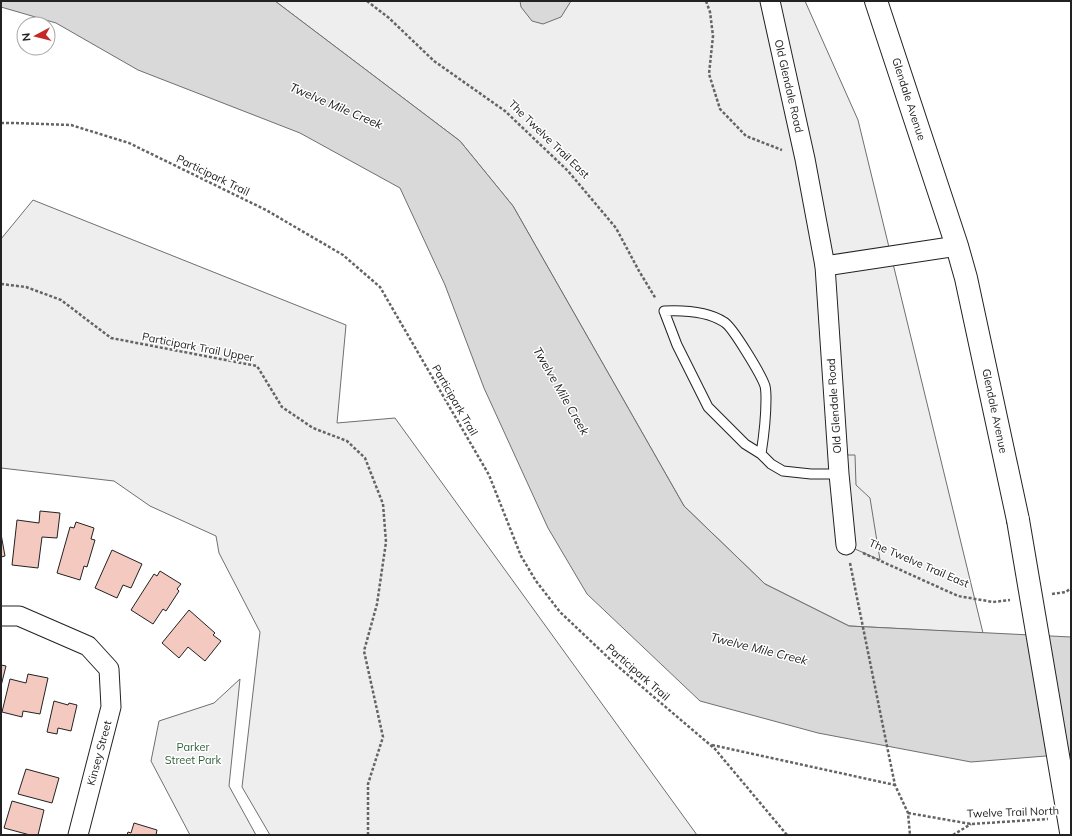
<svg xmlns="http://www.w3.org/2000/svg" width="1072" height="836" font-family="Mulish,sans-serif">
	<rect width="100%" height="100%" fill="#fff"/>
	<!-- green -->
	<g fill="#eee" stroke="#6f6f6f">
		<polygon points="275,1 805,1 858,120 983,633 849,626 765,584 684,506 513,206 460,141"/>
		<polygon points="33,200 346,325 337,423 395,418 697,835 270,835 242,787 260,632 219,553 216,536 150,506 114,481 1,468 1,239"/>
		<polygon points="240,679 229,786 256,835 190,835 151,761 159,721 214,703"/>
	</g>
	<!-- parking -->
	<polygon fill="#ededed" stroke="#6f6f6f" points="837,455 855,455 856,485 870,498 880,560 846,545"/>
	<!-- water -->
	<g fill="#d9d9d9" stroke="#6f6f6f">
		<polygon points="1,1 275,1 460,141 513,206 684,506 765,584 849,626 1071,637 1071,754 971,762 818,733 700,701 587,594 548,528 484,388 445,285 400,188 300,133 138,70 56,23 1,7"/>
		<polygon points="520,1 571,1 561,17 543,24 532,21 521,7"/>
	</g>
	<!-- building -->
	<g fill="#f3c9c0" stroke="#222">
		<polygon points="40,511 60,513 57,538 42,537 38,568 12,565 17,520 39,523"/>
		<polygon points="76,522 94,528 91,539 95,540 87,567 84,566 80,580 57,573 70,527 74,528"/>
		<polygon points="1,534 5,556 1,557"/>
		<polygon points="112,550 142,564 131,588 123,585 117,598 95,588"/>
		<polygon points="160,571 181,584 177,589 179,591 166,611 163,609 153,624 131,610 154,574 157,576"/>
		<polygon points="189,610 215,633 213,635 221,641 205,661 188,647 179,658 162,643"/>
		<polygon points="1,665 6,666 1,686"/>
		<polygon points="28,674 48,678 40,714 23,711 22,717 2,712 10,679 26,683"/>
		<polygon points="54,701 68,705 69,703 77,705 71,731 58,728 57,734 47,732"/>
		<polygon points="26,769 59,778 52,803 18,794"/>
		<polygon points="12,801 44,810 38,835 30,835 4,828"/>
		<polygon points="134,823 157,830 156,835 127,835 128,832 131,833"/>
	</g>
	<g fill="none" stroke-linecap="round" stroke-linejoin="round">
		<!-- lane casing -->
		<g stroke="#222" stroke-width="11">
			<path id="lane" d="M761,454C764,435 766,417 766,399C766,395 766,390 765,386C762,376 732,326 724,322C707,311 684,310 664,311L677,345L708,407L745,444L761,454L771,464L783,471L811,474H839"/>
		</g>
		<!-- street casing -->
		<g stroke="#222" stroke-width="21">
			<g id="street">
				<polyline points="770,1 805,159 825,266 839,474 846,545"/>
				<polyline points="825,266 957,246"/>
				<polyline points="1,616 19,616 88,646 109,669 111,707 78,835"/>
			</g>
		</g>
		<!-- secondary casing -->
		<g stroke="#222" stroke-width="24">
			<polyline id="secondary" points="876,1 957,246 966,278 1018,520"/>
		</g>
		<!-- path -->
		<g stroke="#646464" stroke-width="2.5" stroke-dasharray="3 2" stroke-linecap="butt">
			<polyline points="367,1 389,18 434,61 505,111 568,171 616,228 639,271 656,299"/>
			<polyline points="706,1 710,12 713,36 709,74 720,109 746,136 782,150"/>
			<polyline points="1,123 15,123 71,125 129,143 266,210 343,255 380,287 489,475 521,556 536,581 560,612 614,663 715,749 787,835"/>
			<polyline points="1,284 26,287 61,300 111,338 257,366 282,407 313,428 347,441 365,458 383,504 386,542 377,604 364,651 383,737 368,784 368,835"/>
			<polyline points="863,553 958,596 993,602 1010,600"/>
			<polyline points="850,563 889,756 895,785 908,813 910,835"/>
			<polyline points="1052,594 1066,592 1071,588"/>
			<polyline points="712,745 895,785"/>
			<polyline points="908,813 971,824 1048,819"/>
			<polyline points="953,835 971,824"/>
		</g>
		<!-- lane -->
		<use href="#lane" stroke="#fff" stroke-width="9"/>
		<!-- street -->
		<use href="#street" stroke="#fff" stroke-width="19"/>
		<!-- secondary -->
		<use href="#secondary" stroke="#fff" stroke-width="22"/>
		<!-- secondary-bridge casing -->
		<g stroke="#222" stroke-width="24" stroke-linecap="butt">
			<polyline id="secondary-bridge" points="1018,520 1071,832"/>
		</g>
		<!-- secondary-bridge -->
		<use href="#secondary-bridge" stroke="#fff" stroke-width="22"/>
	</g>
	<g text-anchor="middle" stroke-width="3" stroke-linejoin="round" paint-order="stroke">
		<!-- street labels -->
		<g font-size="11" fill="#222" stroke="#fff">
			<text transform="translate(789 86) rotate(77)" y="4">Old Glendale Road</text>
			<text transform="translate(909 99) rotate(72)" y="4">Glendale Avenue</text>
			<text transform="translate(549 139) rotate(44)" y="4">The Twelve Trail East</text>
			<text transform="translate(213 175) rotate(26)" y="4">Participark Trail</text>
			<text transform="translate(198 347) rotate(11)" y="4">Participark Trail Upper</text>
			<text transform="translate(455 400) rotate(60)" y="4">Participark Trail</text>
			<text transform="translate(834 406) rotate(-94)" y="4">Old Glendale Road</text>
			<text transform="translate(995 411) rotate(78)" y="4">Glendale Avenue</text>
			<text transform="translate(919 563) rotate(23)" y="4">The Twelve Trail East</text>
			<text transform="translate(638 672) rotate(41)" y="4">Participark Trail</text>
			<text transform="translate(99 753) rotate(-75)" y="4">Kinsey Street</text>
			<text transform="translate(1013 812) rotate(-2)" y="4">Twelve Trail North</text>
		</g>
		<!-- park labels -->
		<g font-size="11" fill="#2f5e38" stroke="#fff">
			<text x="193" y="751">Parker<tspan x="193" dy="13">Street Park</tspan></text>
		</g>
		<!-- water labels -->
		<g font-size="12" font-style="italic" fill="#222" stroke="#fff">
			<text transform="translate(336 106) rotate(23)" y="4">Twelve Mile Creek</text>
			<text transform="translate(561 391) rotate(60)" y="4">Twelve Mile Creek</text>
			<text transform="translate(759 649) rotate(14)" y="4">Twelve Mile Creek</text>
		</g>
	</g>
	<!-- border -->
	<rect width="1072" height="836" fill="none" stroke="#222222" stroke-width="4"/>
	<!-- north arrow -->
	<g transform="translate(36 36) rotate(263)"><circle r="19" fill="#ffffff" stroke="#a7a7a7"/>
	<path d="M0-3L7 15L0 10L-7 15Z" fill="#c62828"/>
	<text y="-6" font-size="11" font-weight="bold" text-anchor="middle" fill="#222222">N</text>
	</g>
</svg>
